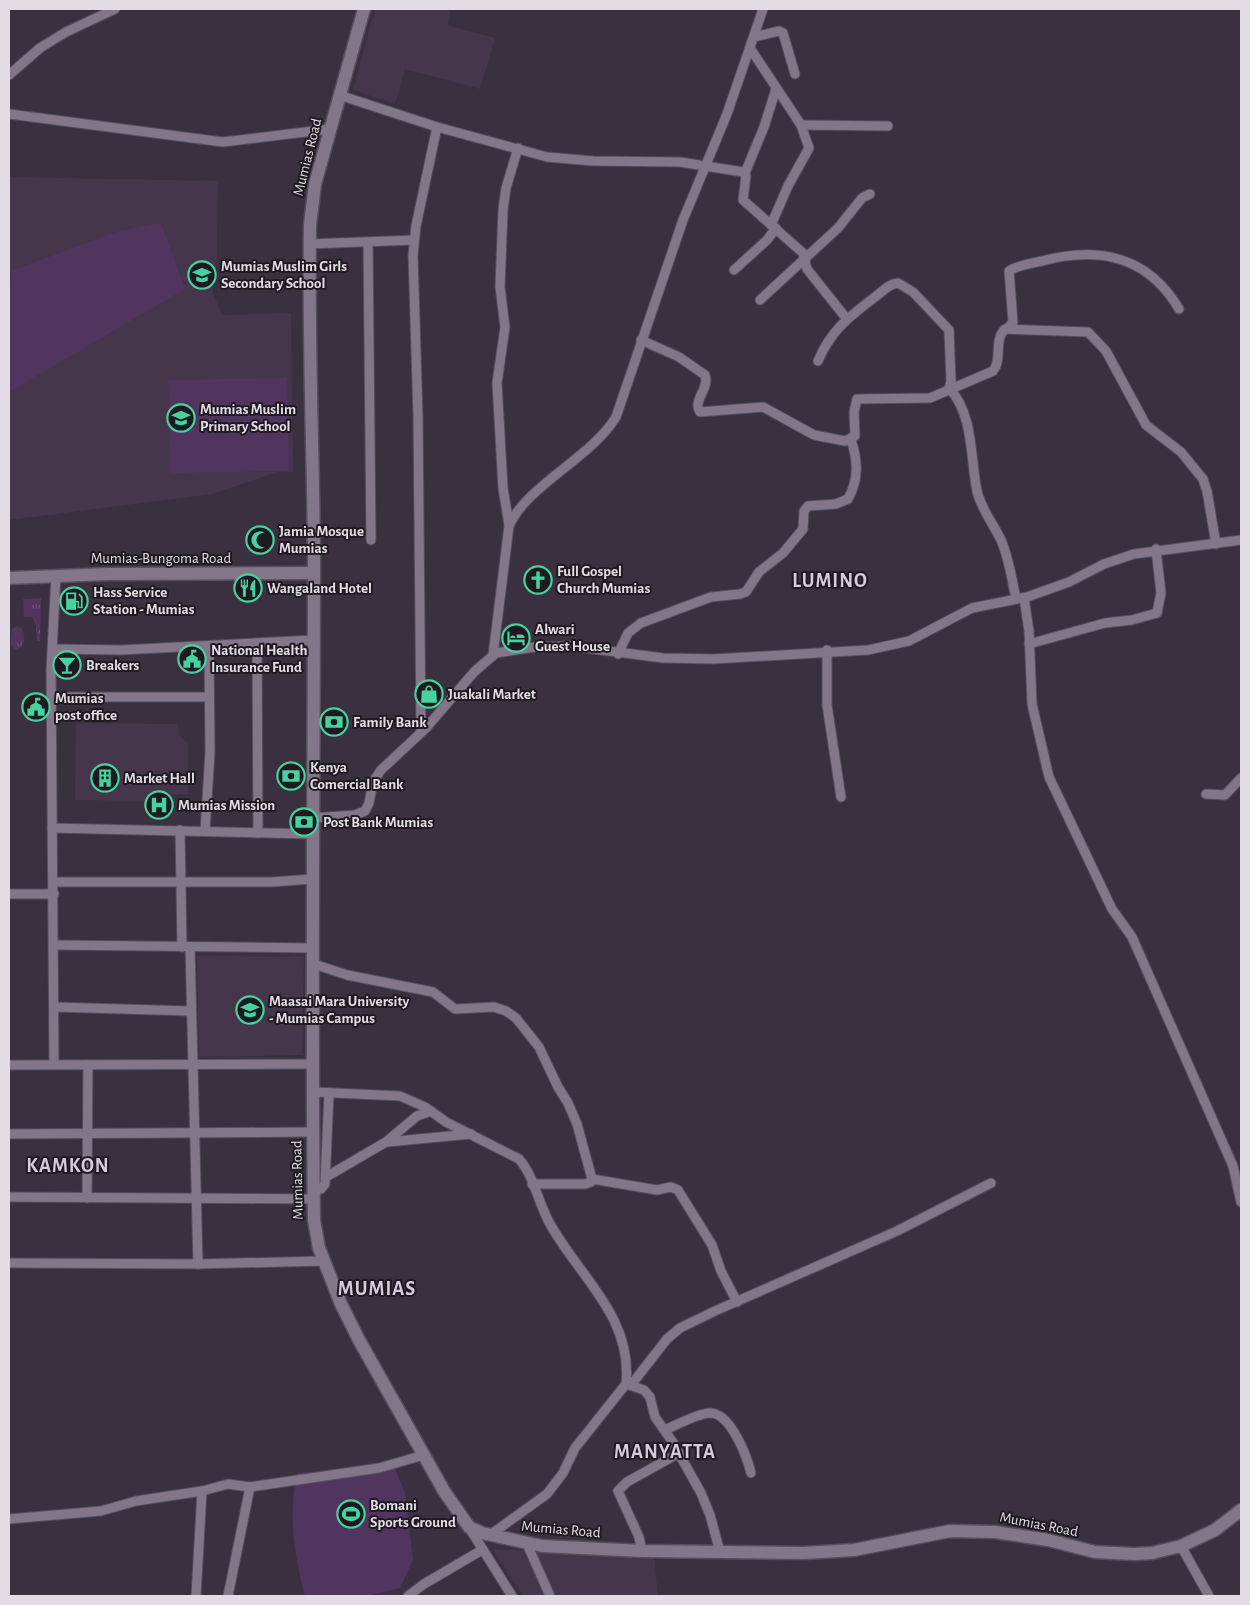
<svg xmlns="http://www.w3.org/2000/svg" width="1250" height="1605" font-family="'Alegreya Sans',sans-serif">
	<defs>
		<pattern id="grass-tufts" width="24" height="20" patternUnits="userSpaceOnUse" patternTransform="scale(1.25)"><rect width="24" height="20" fill="#51355f"/><path d="M3 7l-1-3M5 7V3M7 7l1-3M15 17l-1-3M17 17v-4M19 17l1-3" fill="none" stroke="#6a5276"/></pattern>
	</defs>
	<rect width="100%" height="100%" fill="#3a3040"/>
	<!-- built -->
	<g fill="#45364c">
		<polygon points="375,9 451,9 447,25 495,38 480,89 405,69 395,104 353,90"/>
		<polygon points="9,177 218,181 217,260 212,290 222,315 291,313 293,472 277,472 213,494 9,520"/>
		<polygon points="76,723 178,724 179,735 188,743 188,794 150,794 149,801 75,800"/>
		<polygon points="197,956 304,956 302,1055 199,1057"/>
		<polygon points="492,1549 654,1557 658,1596 523,1596"/>
	</g>
	<!-- grass -->
	<g fill="url(#grass-tufts)">
		<polygon points="41,598 40,641 37,641 36,625 32,617 24,617 23,599"/>
		<path d="M17,626L22,629C26,636 25,646 17,650L13,649L11,644L12,629Z"/>
	</g>
	<!-- pitch -->
	<g fill="#51355f">
		<polygon points="161,223 185,289 9,392 9,309 11,271 119,231"/>
		<polygon points="287,378 289,471 171,473 168,380"/>
		<path d="M393,1464L405,1493L413,1560L400,1588L367,1596H305C295,1560 287,1510 298,1473Z"/>
	</g>
	<g fill="none" stroke-linecap="round" stroke-linejoin="round">
		<!-- street casing -->
		<g stroke="#574e5c" stroke-width="11">
			<g id="street">
				<polyline points="754,37 779,31 783,33 795,74"/>
				<polyline points="750,48 801,125 809,148 788,186 771,225"/>
				<polyline points="9,75 40,48 66,32 115,9"/>
				<polyline points="339,95 437,127 547,157 593,161 680,162 743,172 746,176 743,200 803,253 807,269 846,318"/>
				<polyline points="9,114 223,142 330,129"/>
				<polyline points="801,125 888,126"/>
				<polyline points="745,173 764,127 776,89"/>
				<polyline points="368,243 371,540"/>
				<polyline points="309,244 414,240"/>
				<polyline points="734,270 767,240 776,228"/>
				<polyline points="760,300 838,228 862,198 870,194"/>
				<path d="M1008,328L1013,322L1009,271C1018,265 1032,263 1042,261C1098,246 1148,256 1179,309"/>
				<path d="M641,340L679,357L705,375C710,389 692,400 700,412L763,407L814,435L845,441L855,436L854,412L857,399L930,398L993,371C1003,359 993,341 1005,329L1088,332L1106,351L1146,425L1181,452L1203,479L1207,491L1216,544"/>
				<path d="M818,361C831,330 849,317 875,297C882,292 888,284 898,283L913,292L949,330L951,381L949,389"/>
				<path d="M950,389C974,416 970,458 977,491C981,509 993,523 1001,540C1009,558 1012,580 1016,599"/>
				<polyline points="509,525 503,488 497,383 505,327 500,287 503,210 506,188 518,148"/>
				<polyline points="1024,598 1029,631 1032,704 1049,777 1112,909 1132,937 1233,1166 1241,1202"/>
				<polyline points="257,643 258,833"/>
				<polyline points="1029,644 1105,623 1132,620 1157,613 1161,593 1156,549"/>
				<polyline points="53,649 121,650 313,640"/>
				<polyline points="827,650 827,705 841,797"/>
				<path d="M618,654L628,633L641,623L711,597L740,594L746,592L759,572L783,553L803,529L804,511L808,506L836,504L848,499C859,479 858,461 851,440"/>
				<path d="M493,655L509,526C526,486 592,457 616,417L683,220L727,114L763,9"/>
				<polyline points="52,697 209,697"/>
				<polyline points="421,732 418,416 413,255 416,226 437,127"/>
				<polyline points="1206,794 1225,795 1241,778"/>
				<polyline points="312,818 355,815 365,811 369,803 373,782 381,770 426,728 474,672 496,653 535,647 571,646 663,658 714,659 868,650 909,641 972,608 1027,597 1069,582 1104,564 1134,554 1241,540"/>
				<polyline points="52,828 311,834"/>
				<polyline points="180,830 182,947"/>
				<polyline points="205,831 210,752 209,647"/>
				<polyline points="54,882 272,882 312,879"/>
				<polyline points="9,894 54,894"/>
				<polyline points="55,945 313,948"/>
				<polyline points="190,947 198,1264"/>
				<polyline points="314,964 347,975 433,992 455,1009 494,1007 506,1011 516,1018 539,1047 558,1087 568,1103 577,1124 592,1179 591,1182 585,1184 532,1184"/>
				<polyline points="54,1007 190,1011"/>
				<polyline points="54,1064 51,670 56,576"/>
				<polyline points="9,1065 314,1064"/>
				<path d="M314,1092L400,1096L425,1107L446,1122L519,1159C534,1176 538,1202 549,1222C578,1276 633,1316 626,1384"/>
				<polyline points="9,1134 313,1132"/>
				<polyline points="387,1142 471,1134"/>
				<polyline points="326,1177 386,1142 417,1116 431,1111"/>
				<polyline points="592,1179 657,1190 671,1187 678,1190 712,1245 721,1271 737,1302"/>
				<polyline points="313,1190 321,1189 325,1184 329,1093"/>
				<polyline points="9,1197 313,1199"/>
				<polyline points="87,1198 88,1065"/>
				<polyline points="9,1263 198,1264 324,1261"/>
				<polyline points="631,1385 667,1339 680,1328 715,1311 897,1231 991,1183"/>
				<path d="M665,1430C676,1425 699,1413 710,1413C731,1413 747,1457 751,1473"/>
				<polyline points="9,1519 101,1511 136,1501 202,1491 228,1484 250,1487 379,1468 424,1455"/>
				<polyline points="470,1529 512,1596"/>
				<polyline points="490,1535 547,1494 563,1473 575,1448 626,1384 644,1390 650,1397 655,1417 672,1441 701,1493 710,1515 720,1552"/>
				<polyline points="527,1544 550,1596"/>
				<polyline points="1181,1546 1209,1596"/>
				<polyline points="642,1551 639,1537 618,1491 627,1482 679,1453"/>
				<polyline points="196,1596 202,1491"/>
				<polyline points="228,1596 250,1487"/>
				<polyline points="408,1596 424,1584 482,1550"/>
			</g>
		</g>
		<!-- secondary casing -->
		<g stroke="#574e5c" stroke-width="15">
			<g id="secondary">
				<path d="M364,9L315,184L310,225C308,335 313,445 314,555C314,777 311,999 314,1220L319,1248L341,1304L359,1340L444,1491L469,1527L482,1533L542,1546L642,1551L804,1553L854,1550L950,1531L995,1532L1048,1540L1095,1552L1134,1554L1152,1553L1181,1546L1215,1530L1241,1510"/>
				<polyline points="9,578 108,574 314,573"/>
			</g>
		</g>
		<!-- street -->
		<use href="#street" stroke="#837689" stroke-width="9"/>
		<!-- secondary -->
		<use href="#secondary" stroke="#837689" stroke-width="12"/>
	</g>
	<!-- icons -->
	<defs>
		<g id="school-ring" transform="scale(1.4375)"><circle r="9.5" fill="#1f1a21" stroke="#45d49f" stroke-width="1.5"/><path d="M0-5L7-2L0 1L-7-2ZM-4 1L0 2.5L4 1V4Q0 6-4 4Z" fill="#45d49f"/></g>
		<g id="mosque-ring" transform="scale(1.4375)"><circle r="9.5" fill="#1f1a21" stroke="#45d49f" stroke-width="1.5"/><path d="M3.5-4.9A6 6 0 1 0 3.5 4.9A5 5 0 1 1 3.5-4.9Z" fill="#45d49f"/></g>
		<g id="church-ring" transform="scale(1.4375)"><circle r="9.5" fill="#1f1a21" stroke="#45d49f" stroke-width="1.5"/><path d="M-1.2-6h2.4v3.5h3.3v2.4h-3.3V6h-2.4V-.1h-3.3v-2.4h3.3Z" fill="#45d49f"/></g>
		<g id="restaurant-ring" transform="scale(1.4375)"><circle r="9.5" fill="#1f1a21" stroke="#45d49f" stroke-width="1.5"/><path d="M-5-6h1v4h1v-4h1v4h1v-4h1v5L-1.5 .5V6h-2V.5L-5-1ZM5-6V6H3V1.5H1.5Q1.5-4 5-6Z" fill="#45d49f"/></g>
		<g id="fuel-ring" transform="scale(1.4375)"><circle r="9.5" fill="#1f1a21" stroke="#45d49f" stroke-width="1.5"/><path d="M-5.5-6h7V0h2V4h1.3V-2.5L3-4.5l.8-.8L6-3V5H2.5V1h-1V6h-7ZM-4.2-4.7v3.2H.2V-4.7Z" fill="#45d49f"/></g>
		<g id="hotel-ring" transform="scale(1.4375)"><circle r="9.5" fill="#1f1a21" stroke="#45d49f" stroke-width="1.5"/><path d="M-6-4.5h1.5V1H6V5H4.5V3h-9V5H-6ZM-4 0a1.8 1.8 0 1 1 3.6 0ZM.5 0V-2.5h3Q6-2.5 6 0Z" fill="#45d49f"/></g>
		<g id="civic-ring" transform="scale(1.4375)"><circle r="9.5" fill="#1f1a21" stroke="#45d49f" stroke-width="1.5"/><path d="M-.6-6.5H3V-4.5H.6V-3L4-1V1h2V6H-6V1h2V-1L-.6-3ZM-1.2 2.5V6h2.4V2.5Z" fill="#45d49f"/></g>
		<g id="bar-ring" transform="scale(1.4375)"><circle r="9.5" fill="#1f1a21" stroke="#45d49f" stroke-width="1.5"/><path d="M-6-5H6L.8 .8V4.5H3.5V6h-7V4.5H-.8V.8Z" fill="#45d49f"/></g>
		<g id="shop-ring" transform="scale(1.4375)"><circle r="9.5" fill="#1f1a21" stroke="#45d49f" stroke-width="1.5"/><path d="M-5-2.5h2.3a2.7 3.5 0 0 1 5.4 0H5L5.5 6h-11ZM-1.5-2.5h3a1.5 2.3 0 0 0-3 0Z" fill="#45d49f"/></g>
		<g id="bank-ring" transform="scale(1.4375)"><circle r="9.5" fill="#1f1a21" stroke="#45d49f" stroke-width="1.5"/><path d="M-6-4H6V4H-6ZM0-2.3a2.3 2.3 0 1 0 0 4.6a2.3 2.3 0 1 0 0-4.6Z" fill="#45d49f"/></g>
		<g id="building-ring" transform="scale(1.4375)"><circle r="9.5" fill="#1f1a21" stroke="#45d49f" stroke-width="1.5"/><path d="M-4-6H4V6H1V3H-1V6H-4ZM-2.5-4.3h1.7v1.8h-1.7ZM.8-4.3h1.7v1.8H.8ZM-2.5-1h1.7V.8h-1.7ZM.8-1h1.7V.8H.8Z" fill="#45d49f"/></g>
		<g id="hospital-ring" transform="scale(1.4375)"><circle r="9.5" fill="#1f1a21" stroke="#45d49f" stroke-width="1.5"/><path d="M-5-5h3v3.5h4V-5h3V5h-3V1.5h-4V5h-3Z" fill="#45d49f"/></g>
		<g id="university-ring" transform="scale(1.4375)"><circle r="9.5" fill="#1f1a21" stroke="#45d49f" stroke-width="1.5"/><path d="M0-5L7-2L0 1L-7-2ZM-4 1L0 2.5L4 1V4Q0 6-4 4Z" fill="#45d49f"/></g>
		<g id="stadium-ring" transform="scale(1.4375)"><circle r="9.5" fill="#1f1a21" stroke="#45d49f" stroke-width="1.5"/><path d="M0-5a6.5 5 0 1 0 0 10a6.5 5 0 1 0 0-10ZM-3.5-1.8h7v3.6h-7Z" fill="#45d49f"/></g>
	</defs>
	<g fill-rule="evenodd">
		<use href="#school-ring" x="202" y="275"/>
		<use href="#school-ring" x="181" y="418"/>
		<use href="#mosque-ring" x="260" y="540"/>
		<use href="#church-ring" x="538" y="580"/>
		<use href="#restaurant-ring" x="248" y="588"/>
		<use href="#fuel-ring" x="74" y="601"/>
		<use href="#hotel-ring" x="516" y="638"/>
		<use href="#civic-ring" x="192" y="659"/>
		<use href="#bar-ring" x="67" y="665"/>
		<use href="#shop-ring" x="429" y="694"/>
		<use href="#civic-ring" x="36" y="707"/>
		<use href="#bank-ring" x="334" y="722"/>
		<use href="#bank-ring" x="291" y="776"/>
		<use href="#building-ring" x="105" y="778"/>
		<use href="#hospital-ring" x="159" y="805"/>
		<use href="#bank-ring" x="304" y="822"/>
		<use href="#university-ring" x="250" y="1010"/>
		<use href="#stadium-ring" x="351" y="1514"/>
	</g>
	<g text-anchor="middle" stroke-width="4" stroke-linejoin="round" paint-order="stroke">
		<!-- street labels -->
		<g font-size="15" fill="#e3dce7" stroke="#1f1a21">
			<text transform="translate(307 157) rotate(-76)" y="5">Mumias Road</text>
			<text x="161" y="563">Mumias-Bungoma Road</text>
			<text transform="translate(297 1180) rotate(-91)" y="5">Mumias Road</text>
			<text transform="translate(1039 1524) rotate(11)" y="5">Mumias Road</text>
			<text transform="translate(561 1529) rotate(5)" y="5">Mumias Road</text>
		</g>
		<!-- poi labels -->
		<g font-size="15" font-weight="bold" fill="#e3dce7" stroke="#1f1a21" text-anchor="start">
			<text x="221" y="271">Mumias Muslim Girls<tspan x="221" dy="17">Secondary School</tspan></text>
			<text x="200" y="414">Mumias Muslim<tspan x="200" dy="17">Primary School</tspan></text>
			<text x="279" y="536">Jamia Mosque<tspan x="279" dy="17">Mumias</tspan></text>
			<text x="557" y="576">Full Gospel<tspan x="557" dy="17">Church Mumias</tspan></text>
			<text x="267" y="593">Wangaland Hotel</text>
			<text x="93" y="597">Hass Service<tspan x="93" dy="17">Station - Mumias</tspan></text>
			<text x="535" y="634">Alwari<tspan x="535" dy="17">Guest House</tspan></text>
			<text x="211" y="655">National Health<tspan x="211" dy="17">Insurance Fund</tspan></text>
			<text x="86" y="670">Breakers</text>
			<text x="448" y="699">Juakali Market</text>
			<text x="55" y="703">Mumias<tspan x="55" dy="17">post office</tspan></text>
			<text x="353" y="727">Family Bank</text>
			<text x="310" y="772">Kenya<tspan x="310" dy="17">Comercial Bank</tspan></text>
			<text x="124" y="783">Market Hall</text>
			<text x="178" y="810">Mumias Mission</text>
			<text x="323" y="827">Post Bank Mumias</text>
			<text x="269" y="1006">Maasai Mara University<tspan x="269" dy="17">- Mumias Campus</tspan></text>
			<text x="370" y="1510">Bomani<tspan x="370" dy="17">Sports Ground</tspan></text>
		</g>
		<!-- district labels -->
		<g font-size="20" font-weight="bold" letter-spacing="1" fill="#d7c9de" stroke="#1f1a21">
			<text x="830" y="587">LUMINO</text>
			<text x="68" y="1172">KAMKON</text>
			<text x="377" y="1295">MUMIAS</text>
			<text x="665" y="1458">MANYATTA</text>
		</g>
	</g>
	<!-- border -->
	<rect width="1250" height="1605" fill="none" stroke="#e3dce7" stroke-width="20"/>
</svg>
